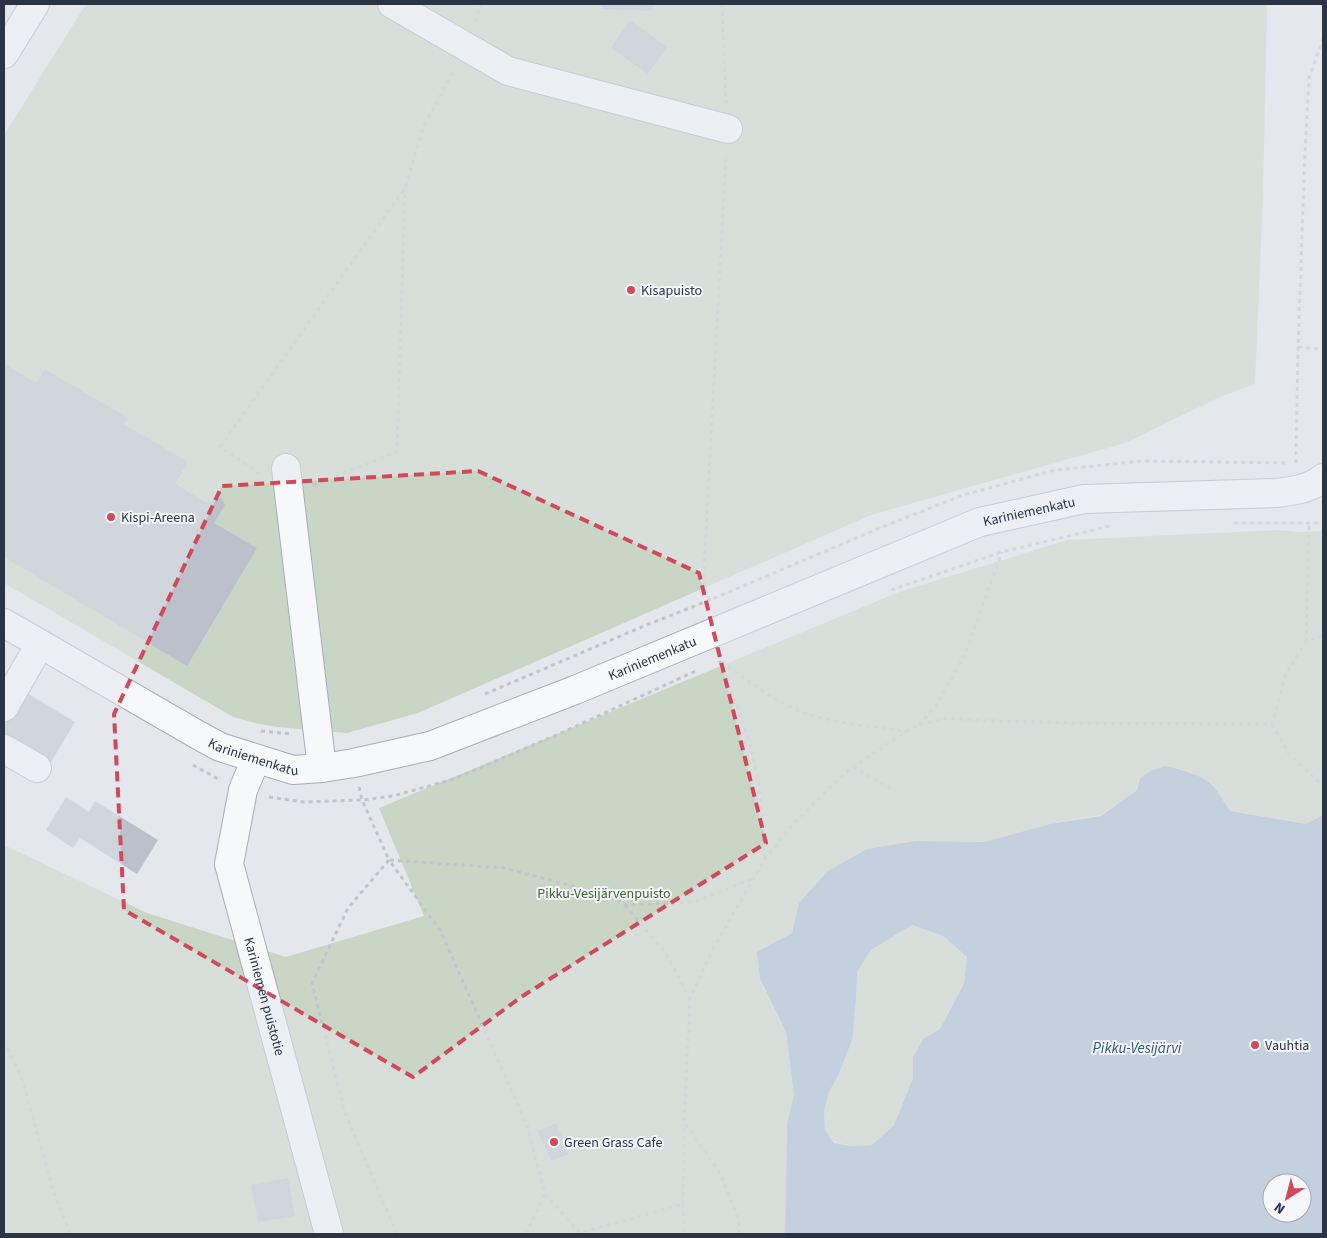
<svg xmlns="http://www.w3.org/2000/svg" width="1327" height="1238" font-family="'Source Sans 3',sans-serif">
	<rect width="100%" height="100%" fill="#e4e7ec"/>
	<!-- green -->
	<g fill="#c9d6c5">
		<polygon points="86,4 1267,4 1263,195 1255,384 1222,396 1125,443 871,515 418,713 347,733 277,727 255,723 233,717 4,583 4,135"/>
		<polygon points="1279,530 1298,532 1323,531 1323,815 1306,824 1229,811 1212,784 1198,776 1181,769 1165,766 1150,771 1140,778 1137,790 1101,815 1050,824 984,842 916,841 799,903 792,933 758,952 760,980 786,1032 794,1095 787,1124 785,1234 4,1234 4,845 147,913 286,957 424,916 379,808 899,592 1067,540"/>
		<polygon points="912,925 943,936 967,957 964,982 940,1029 923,1039 914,1057 913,1078 894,1125 872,1145 852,1146 834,1142 825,1130 824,1110 829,1092 838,1076 856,1000 857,972 871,950"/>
	</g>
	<!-- water -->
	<path fill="#9fb4cc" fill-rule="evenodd" d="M1165,766C1180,769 1204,775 1214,787C1220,794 1224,803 1230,811L1306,824L1323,815V1234H785L787,1124L794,1095L786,1032L760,979L757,952L792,933L799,903L828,871L867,849L916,841L984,842L1050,824L1101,816L1137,790L1140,778L1150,771ZM912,925L943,936L967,957L964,983L940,1029L923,1039L913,1057V1078L894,1125L872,1145L852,1146L834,1143L825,1130L824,1110L829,1092L838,1076L852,1040L856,1000L857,972L871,950ZM1272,1183H1302V1213H1272Z"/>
	<!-- building -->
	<g fill="#bbc0ca">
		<polygon points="602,4 653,4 652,11 602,9"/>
		<polygon points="630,20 667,47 648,74 611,48"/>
		<polygon points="4,363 36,383 45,369 128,418 124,424 188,462 175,484 209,504 213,498 221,498 225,505 214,523 257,548 187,666 4,557"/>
		<polygon points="22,690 75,722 51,762 4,734 4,721"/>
		<polygon points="66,797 89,812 95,801 158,840 137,874 80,838 73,848 46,830"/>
		<polygon points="556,1123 569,1154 551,1161 538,1131"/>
		<polygon points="288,1178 295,1216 258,1222 251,1185"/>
	</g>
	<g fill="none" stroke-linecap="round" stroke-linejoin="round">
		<!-- minor casing -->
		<g stroke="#a9aeb7" stroke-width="30">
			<g id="minor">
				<polyline points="392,4 508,71 728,129"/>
				<polyline points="4,54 35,4"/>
				<polyline points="286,468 322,768"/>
				<path id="s1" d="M4,623L198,735L220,747L293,770L322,768L354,763L430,746L575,690L980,522L1084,499L1276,493C1293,491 1310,489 1323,478"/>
				<polyline points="4,707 40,644"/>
				<polyline points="4,749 37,768"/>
				<path id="s2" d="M256,759L243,790L229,864L329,1234"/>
			</g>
		</g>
		<!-- path -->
		<g stroke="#c2c5cb" stroke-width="3" stroke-dasharray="4 4" stroke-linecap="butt">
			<polyline points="722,4 726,103"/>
			<polyline points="475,22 481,4"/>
			<polyline points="1298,347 1323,349"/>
			<polyline points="1296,463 1298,347 1305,153 1309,78 1323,39"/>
			<polyline points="260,474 220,447 405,188 424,125 455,69"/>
			<polyline points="313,485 397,452 405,188"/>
			<polyline points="1234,523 1323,523"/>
			<polyline points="891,590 1002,552 1110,526"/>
			<polyline points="710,600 703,588 726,154"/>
			<polyline points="1306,642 1309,523"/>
			<polyline points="485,694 644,626 710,600 887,525 963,495 1055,470 1142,461 1288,463"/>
			<polyline points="1272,724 1289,754 1323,786"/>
			<polyline points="919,725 935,707 965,655 1002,552"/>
			<polyline points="261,731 292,734"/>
			<polyline points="193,765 220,780"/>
			<polyline points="853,767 897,792"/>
			<polyline points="359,787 362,800 389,860 504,868 577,887 615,900 624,905 694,902 752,879"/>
			<polyline points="269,797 304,802 362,800 393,796 454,779 561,733 698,670"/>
			<path d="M765,858C763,830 762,797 756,770C748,732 734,695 719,660C740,675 761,691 783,703C818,723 867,726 906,731"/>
			<polyline points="625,905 667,955 690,999"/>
			<polyline points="4,1041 22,1079 54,1193 70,1234"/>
			<polyline points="545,1194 580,1233 683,1204 684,1124"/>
			<polyline points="683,1204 684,1234"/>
			<polyline points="397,1234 345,1113 312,983 348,908 389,860 440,930 527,1125 545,1194 526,1234"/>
			<polyline points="739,1234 738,1218 720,1173 684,1122 690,999 714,947 765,859 794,823 840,778 853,767 907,731 919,725 943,719 1074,723 1272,724 1286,673 1306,642 1323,636"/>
		</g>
		<!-- minor -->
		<use href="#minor" stroke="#f7f8fa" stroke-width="28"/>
	</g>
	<!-- marked area -->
	<path d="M0 0H1327V1238H0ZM478,471L699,573L766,843L521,997L413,1077L124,910L114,714L222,486Z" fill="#e4e7ec" fill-opacity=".55" fill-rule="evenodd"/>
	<path fill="none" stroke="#d1495b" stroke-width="4" stroke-dasharray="10 6" stroke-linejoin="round" d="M478,471L699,573L766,843L521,997L413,1077L124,910L114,714L222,486Z"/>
	<!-- markers -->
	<g fill="#d1495b" stroke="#f4f6f9" stroke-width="2">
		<circle cx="631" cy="290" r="5"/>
		<circle cx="111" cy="517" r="5"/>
		<circle cx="1255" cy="1045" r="5"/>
		<circle cx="554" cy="1142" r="5"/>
	</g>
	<g text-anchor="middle" stroke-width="4" stroke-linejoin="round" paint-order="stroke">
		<!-- poi labels -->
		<g font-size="14" fill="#2b3445" stroke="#f4f6f9" text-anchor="start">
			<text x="641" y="295">Kisapuisto</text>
			<text x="121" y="522">Kispi-Areena</text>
			<text x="1265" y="1050">Vauhtia</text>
			<text x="564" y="1147">Green Grass Cafe</text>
		</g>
		<!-- street labels -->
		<g font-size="14" fill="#2b3445" stroke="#f4f6f9">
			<text dy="5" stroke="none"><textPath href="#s1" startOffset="1109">Kariniemenkatu</textPath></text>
			<text dy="5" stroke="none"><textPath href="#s1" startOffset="704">Kariniemenkatu</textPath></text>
			<text dy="5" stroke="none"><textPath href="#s1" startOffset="284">Kariniemenkatu</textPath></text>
			<text dy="5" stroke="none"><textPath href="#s2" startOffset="246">Kariniemen puistotie</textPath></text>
		</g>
		<!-- park labels -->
		<g font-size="14" fill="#3f6138" stroke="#f4f6f9">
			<text x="604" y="898">Pikku-Vesijärvenpuisto</text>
		</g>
		<!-- water labels -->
		<g font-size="15" font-style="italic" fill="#34527a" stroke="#f4f6f9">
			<text x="1137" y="1053">Pikku-Vesijärvi</text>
		</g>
	</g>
	<!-- border -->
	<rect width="1327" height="1238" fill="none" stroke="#2b3445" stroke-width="10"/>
	<!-- north arrow -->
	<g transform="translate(1287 1198) rotate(216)"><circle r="24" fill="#f4f6f9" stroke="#a4a8b1"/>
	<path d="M0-4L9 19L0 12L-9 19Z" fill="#d1495b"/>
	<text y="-8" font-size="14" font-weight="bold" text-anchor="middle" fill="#2b3445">N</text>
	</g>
</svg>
